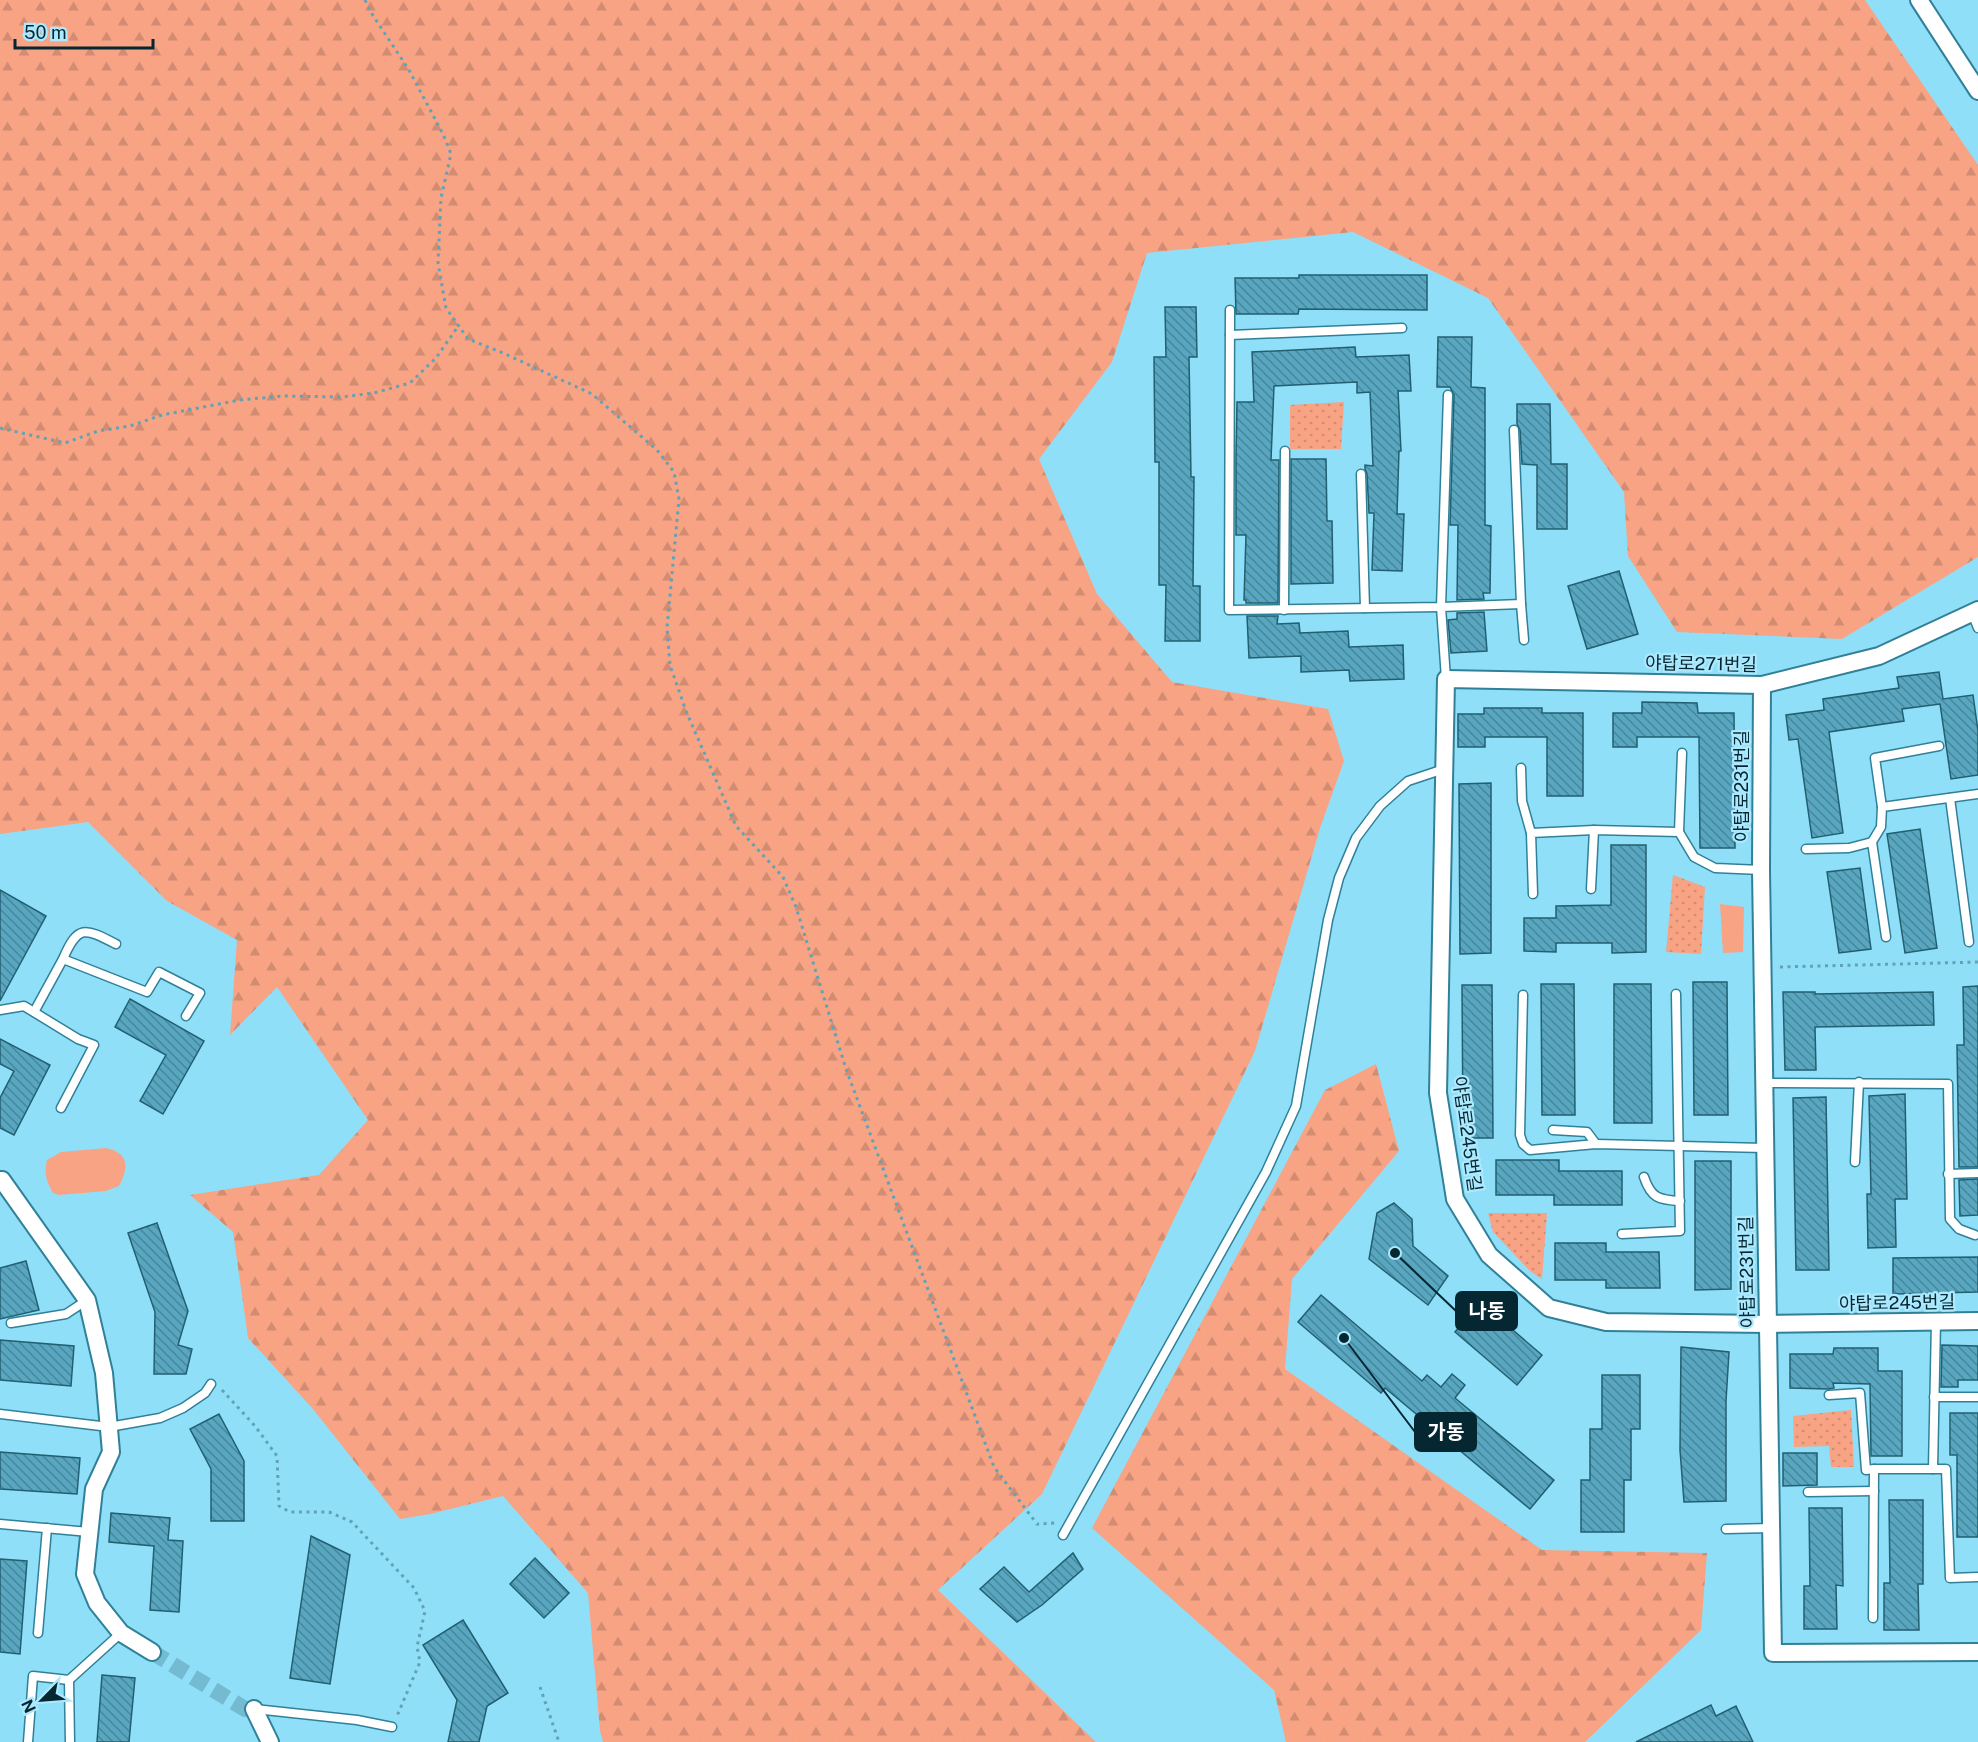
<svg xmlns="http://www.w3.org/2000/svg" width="1978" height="1742" font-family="'Public Sans','Noto Sans KR',sans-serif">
	<defs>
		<pattern id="forest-firs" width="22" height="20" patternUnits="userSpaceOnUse" patternTransform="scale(1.5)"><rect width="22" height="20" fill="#f7a384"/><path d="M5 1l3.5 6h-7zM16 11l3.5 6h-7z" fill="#d28c72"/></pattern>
		<pattern id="park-dots" width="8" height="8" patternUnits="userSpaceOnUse" patternTransform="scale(1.5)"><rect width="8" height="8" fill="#f7a384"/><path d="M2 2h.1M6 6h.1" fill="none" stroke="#d28c72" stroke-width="1.8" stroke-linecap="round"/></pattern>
		<pattern id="building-back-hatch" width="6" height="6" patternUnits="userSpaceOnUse" patternTransform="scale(1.5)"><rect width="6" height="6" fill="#58a6bf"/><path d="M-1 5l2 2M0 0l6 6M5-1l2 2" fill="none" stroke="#47879c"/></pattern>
	</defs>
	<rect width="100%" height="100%" fill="#90dff9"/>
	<!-- forest -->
	<g fill="url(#forest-firs)">
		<polygon points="0,0 1865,0 1978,165 1978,557 1842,639 1677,632 1628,556 1624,492 1488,298 1353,232 1147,253 1112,362 1039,459 1097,594 1172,682 1328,709 1344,761 1320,828 1255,1051 1042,1494 938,1590 1096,1742 603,1742 600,1731 588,1593 503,1496 430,1514 400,1519 313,1409 248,1338 233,1232 190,1195 319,1175 368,1120 277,987 230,1035 237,940 167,901 88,822 0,834"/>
		<polygon points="1376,1064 1399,1151 1292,1279 1285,1369 1542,1550 1707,1553 1701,1630 1585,1742 1286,1742 1274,1690 1092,1528 1325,1090"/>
	</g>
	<!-- park -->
	<g fill="url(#park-dots)">
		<polygon points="1344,402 1341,449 1290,449 1290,405"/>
		<polygon points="1673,875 1705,887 1701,954 1666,952"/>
		<polygon points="1488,1213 1547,1213 1542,1279 1530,1271 1493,1232"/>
		<polygon points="1851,1410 1854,1467 1831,1467 1829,1446 1794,1447 1793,1416"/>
	</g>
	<!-- garden -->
	<g fill="#f7a384">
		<polygon points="1720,904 1744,907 1743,952 1723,953"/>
		<path d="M106,1148C129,1153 129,1167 119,1186L106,1191L59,1195L53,1193C46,1181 44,1174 47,1160L61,1152Z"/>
	</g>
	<!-- building -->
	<g fill="url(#building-back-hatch)" stroke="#225f71" stroke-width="1.5">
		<polygon points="1299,275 1427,275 1427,310 1299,309 1298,314 1236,314 1235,278 1299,278"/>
		<polygon points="1165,307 1196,307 1197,357 1189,357 1191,477 1194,477 1193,586 1200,586 1200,641 1165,641 1166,585 1159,585 1159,462 1155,462 1154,357 1166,357"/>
		<polygon points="1438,337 1472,337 1471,387 1485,388 1485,525 1491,526 1490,593 1483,593 1484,599 1457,600 1458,525 1450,525 1454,395 1450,387 1437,387"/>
		<polygon points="1355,347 1356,357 1409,355 1411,391 1398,391 1401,451 1399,451 1397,514 1404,514 1402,571 1372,570 1374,513 1369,513 1367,474 1365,469 1365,465 1373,466 1370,392 1357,393 1357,382 1274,386 1271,460 1279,460 1278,603 1246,603 1246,600 1244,600 1246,535 1236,535 1236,456 1237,402 1254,402 1252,352"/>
		<polygon points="1517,404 1550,404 1551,464 1567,464 1567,529 1537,529 1537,465 1522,464 1520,430 1517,424"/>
		<polygon points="1291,459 1326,459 1327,521 1332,521 1333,583 1291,584"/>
		<polygon points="1619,571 1638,634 1587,649 1568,586"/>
		<polygon points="1484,612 1487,651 1451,653 1448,620 1457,619 1457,613"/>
		<polygon points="1247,616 1278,616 1277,624 1299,623 1300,633 1348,631 1349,647 1403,645 1404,679 1350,681 1349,670 1301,672 1301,656 1249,658"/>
		<polygon points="1939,672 1943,699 1973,695 1978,731 1978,775 1951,779 1940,704 1902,709 1904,721 1829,732 1843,833 1812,838 1798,739 1789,740 1786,715 1824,710 1823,699 1899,688 1897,677"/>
		<polygon points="1642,702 1697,703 1698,713 1734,713 1735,848 1700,848 1699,737 1637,737 1637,747 1613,747 1613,713 1642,713"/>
		<polygon points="1484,708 1542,708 1542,713 1583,713 1583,796 1547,796 1547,737 1485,737 1485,747 1458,747 1458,714 1484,714"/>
		<polygon points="1491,783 1491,953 1460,954 1459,784"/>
		<polygon points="1920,829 1937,948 1905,953 1887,834"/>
		<polygon points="1611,845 1646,845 1646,952 1612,953 1612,943 1556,943 1556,952 1524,951 1524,918 1556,918 1556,906 1611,905"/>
		<polygon points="1860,868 1871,949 1839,953 1827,872"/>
		<polygon points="0,890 46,916 0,1001"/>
		<polygon points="1693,982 1727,982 1728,1115 1694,1115"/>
		<polygon points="1541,984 1574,984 1575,1115 1542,1115"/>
		<polygon points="1614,984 1651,984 1652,1123 1614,1123"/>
		<polygon points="1462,985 1492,985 1493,1138 1463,1138"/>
		<polygon points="1978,986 1978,1167 1959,1167 1957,1045 1964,1045 1963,987"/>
		<polygon points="1783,992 1815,992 1815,994 1933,992 1934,1025 1815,1027 1816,1070 1785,1070"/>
		<polygon points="130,999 204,1041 163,1114 140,1101 166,1055 115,1027"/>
		<polygon points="0,1039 50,1065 14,1135 0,1128 0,1098 14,1071 0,1064"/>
		<polygon points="1905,1094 1907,1199 1895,1199 1896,1247 1868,1248 1867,1194 1871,1194 1869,1096"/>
		<polygon points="1826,1097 1829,1270 1796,1270 1793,1098"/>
		<polygon points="1496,1160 1559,1160 1559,1171 1622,1171 1622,1205 1554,1205 1554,1195 1496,1195"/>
		<polygon points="1695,1161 1731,1161 1731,1289 1695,1290"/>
		<polygon points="1978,1179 1978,1215 1960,1216 1959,1180"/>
		<polygon points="1394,1203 1412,1219 1413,1246 1448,1276 1428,1305 1369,1259 1377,1213"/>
		<polygon points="157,1223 188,1311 178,1345 192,1349 186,1374 154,1374 155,1312 128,1233"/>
		<polygon points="1555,1243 1606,1243 1606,1252 1659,1252 1660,1288 1606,1288 1606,1280 1555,1280"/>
		<polygon points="1978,1257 1978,1292 1893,1294 1893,1258"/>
		<polygon points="26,1261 39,1310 0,1319 0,1268"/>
		<polygon points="1321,1295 1422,1381 1427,1375 1441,1387 1452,1374 1465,1385 1455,1398 1554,1480 1530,1509 1385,1388 1381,1393 1298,1322"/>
		<polygon points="1480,1302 1542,1355 1517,1385 1455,1332"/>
		<polygon points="0,1340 74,1346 71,1386 0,1380"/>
		<polygon points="1942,1345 1978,1346 1978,1380 1958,1380 1958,1387 1941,1387"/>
		<polygon points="1681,1347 1729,1352 1726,1401 1726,1501 1684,1502 1680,1450"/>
		<polygon points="1834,1348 1878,1348 1878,1371 1902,1371 1902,1456 1871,1456 1870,1384 1833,1383 1834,1388 1828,1389 1790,1388 1790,1354 1833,1354"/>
		<polygon points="1602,1375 1640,1375 1640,1429 1631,1429 1631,1480 1624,1480 1624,1532 1581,1532 1581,1480 1590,1480 1590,1429 1602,1429"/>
		<polygon points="1950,1413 1978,1413 1978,1537 1957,1537 1957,1455 1950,1455"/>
		<polygon points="219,1414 244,1461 244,1521 211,1521 211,1469 190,1429"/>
		<polygon points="0,1452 80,1458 77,1494 0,1489"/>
		<polygon points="1783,1453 1817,1453 1817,1485 1783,1486"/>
		<polygon points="1889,1500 1923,1500 1923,1584 1918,1584 1919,1630 1884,1630 1884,1583 1890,1583"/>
		<polygon points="1809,1508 1842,1508 1843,1586 1836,1585 1837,1629 1804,1629 1804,1586 1810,1586"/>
		<polygon points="111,1513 170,1518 168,1540 183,1541 179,1612 150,1610 154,1546 109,1542"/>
		<polygon points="311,1536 350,1555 330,1684 290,1678"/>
		<polygon points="1073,1553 1083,1569 1042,1605 1017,1622 980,1589 1004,1567 1029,1592"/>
		<polygon points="535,1558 569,1593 544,1618 510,1584"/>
		<polygon points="0,1559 27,1561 20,1654 0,1652"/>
		<polygon points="463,1620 508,1693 487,1706 479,1742 448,1742 457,1700 423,1645"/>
		<polygon points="102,1675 135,1678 129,1742 97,1742"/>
		<polygon points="1711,1705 1716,1716 1736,1706 1753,1742 1636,1742"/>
	</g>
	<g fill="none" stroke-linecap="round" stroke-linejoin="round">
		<!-- street-tunnel -->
		<polyline stroke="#74bad1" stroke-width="16" stroke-dasharray="16 8" stroke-linecap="butt" points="152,1652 245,1709 254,1709"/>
		<!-- lane casing -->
		<g stroke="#308098" stroke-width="11">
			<g id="lane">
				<polyline points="1230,310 1229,610 1441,607 1448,395"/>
				<polyline points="1230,335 1402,328"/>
				<polyline points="1361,474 1365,608"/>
				<polyline points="1521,604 1524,640"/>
				<polyline points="1284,610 1285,451"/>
				<polyline points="1972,613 1978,628"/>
				<polyline points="1446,679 1441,607 1521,604 1514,430"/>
				<polyline points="1521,768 1522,801 1531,833"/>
				<polyline points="1950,798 1969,942"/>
				<polyline points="1882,807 1875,758 1939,746"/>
				<polyline points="1679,832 1682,753"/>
				<polyline points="1872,842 1886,937"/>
				<polyline points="1806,849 1849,848 1872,842 1881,827 1882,807 1978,794"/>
				<polyline points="1591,889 1594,830"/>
				<polyline points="1533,894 1531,833 1594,830 1679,832 1694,857 1715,868 1761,870"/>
				<path d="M63,959C78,924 85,928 116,944"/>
				<polyline points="1523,995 1520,1135 1523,1144 1530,1150 1596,1144 1764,1148"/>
				<polyline points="0,1010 24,1006 78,1039 94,1045 61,1108"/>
				<polyline points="34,1012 63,959 147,992 159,972 200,993 186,1016"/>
				<polyline points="1764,1083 1948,1084 1950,1219 1959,1229 1975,1235"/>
				<polyline points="1553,1130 1587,1132 1596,1144"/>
				<polyline points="1855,1162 1859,1082"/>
				<polyline points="1948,1174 1978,1173"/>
				<path d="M1644,1177C1651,1198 1659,1200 1680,1201"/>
				<polyline points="1622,1234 1680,1231 1676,994"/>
				<polyline points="11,1323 66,1314 87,1300"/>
				<polyline points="1829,1395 1860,1393 1866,1470 1874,1469"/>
				<polyline points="1934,1397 1978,1397"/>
				<polyline points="0,1414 109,1427 160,1418 183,1408 205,1393 211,1384"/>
				<polyline points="1933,1469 1946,1469 1950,1578 1978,1577"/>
				<polyline points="1808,1492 1874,1491"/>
				<polyline points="0,1524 89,1532"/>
				<polyline points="1726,1529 1772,1528"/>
				<polyline points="1063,1535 1266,1172 1296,1106 1328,920 1339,878 1356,838 1380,806 1408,781 1444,769"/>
				<polyline points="1873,1618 1874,1469 1933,1469 1936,1321"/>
				<polyline points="38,1633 47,1528"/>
				<polyline points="69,1680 70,1742"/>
				<polyline points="255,1709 357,1720 392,1727"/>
				<polyline points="28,1742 33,1676 69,1680 121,1633"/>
			</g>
		</g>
		<!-- street casing -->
		<g stroke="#308098" stroke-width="20">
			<g id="street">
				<polyline points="1919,0 1978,91"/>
				<polyline points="1978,610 1879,656 1762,685 1446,679 1438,1093 1455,1199 1489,1255 1549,1308 1606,1322 1767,1324 1978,1321"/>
				<polyline points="1762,685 1761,870 1773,1653 1978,1652"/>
				<polyline points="0,1180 2,1180 87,1300 104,1373 111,1452 94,1489 85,1574 97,1603 121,1633 152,1652"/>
				<polyline points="254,1709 270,1742"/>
			</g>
		</g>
		<!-- path -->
		<g stroke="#62a2b7" stroke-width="3" stroke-dasharray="3 4.5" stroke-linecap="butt">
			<polyline points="365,0 370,11 409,70 443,134 451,154 441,198 438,263 446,308 468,339 503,353 592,394 657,450 674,472 679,499 667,628 670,665 686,711 736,826 783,877 796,907 846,1069 994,1467 1037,1524 1055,1523"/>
			<polyline points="0,428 65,443 98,431 130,426 162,415 240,400 283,396 342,397 374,393 410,383 436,358 459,325"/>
			<polyline points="1780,967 1978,962"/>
			<polyline points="222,1390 255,1426 277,1456 279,1506 290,1512 329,1512 352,1522 414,1588 425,1611 417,1647 420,1662 397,1716"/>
			<polyline points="540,1687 559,1742"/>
		</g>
		<!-- lane -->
		<use href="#lane" stroke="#fff" stroke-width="8"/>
		<!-- street -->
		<use href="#street" stroke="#fff" stroke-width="16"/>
	</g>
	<g text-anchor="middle" stroke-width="4.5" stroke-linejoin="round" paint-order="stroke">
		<!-- street labels -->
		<g font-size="18" fill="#042731" stroke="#ace9fe">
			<text transform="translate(1701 664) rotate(1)" y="6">야탑로271번길</text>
			<text transform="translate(1742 786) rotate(-90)" y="6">야탑로231번길</text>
			<text transform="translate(1467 1134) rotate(82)" y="6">야탑로245번길</text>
			<text transform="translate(1747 1272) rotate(-91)" y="6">야탑로231번길</text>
			<text transform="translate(1897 1303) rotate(-1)" y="6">야탑로245번길</text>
		</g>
	</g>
	<!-- callouts -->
	<path fill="none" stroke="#042731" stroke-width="2" d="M1395 1253L1456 1311M1344 1338L1415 1432"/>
	<g fill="#042731" stroke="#ace9fe" stroke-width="2">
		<circle cx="1395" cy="1253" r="6"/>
		<circle cx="1344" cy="1338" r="6"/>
	</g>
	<g fill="#042731" stroke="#042731" stroke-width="2">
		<rect x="1456" y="1292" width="61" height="38" rx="6"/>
		<rect x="1415" y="1413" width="61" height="38" rx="6"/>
	</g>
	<g font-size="20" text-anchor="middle" font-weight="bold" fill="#fff">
		<text x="1487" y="1318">나동</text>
		<text x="1446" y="1439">가동</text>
	</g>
	<!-- north arrow -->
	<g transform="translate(42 1700) rotate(245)" stroke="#ace9fe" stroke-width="4.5" paint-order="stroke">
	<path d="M0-4.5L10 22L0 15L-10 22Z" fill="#042731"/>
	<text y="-9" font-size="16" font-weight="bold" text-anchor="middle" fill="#042731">N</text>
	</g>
	<!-- scale -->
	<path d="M15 39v9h138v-9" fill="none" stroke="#042731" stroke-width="3"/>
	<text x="24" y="39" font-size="18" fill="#042731" stroke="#ace9fe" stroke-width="4.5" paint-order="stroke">50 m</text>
</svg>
